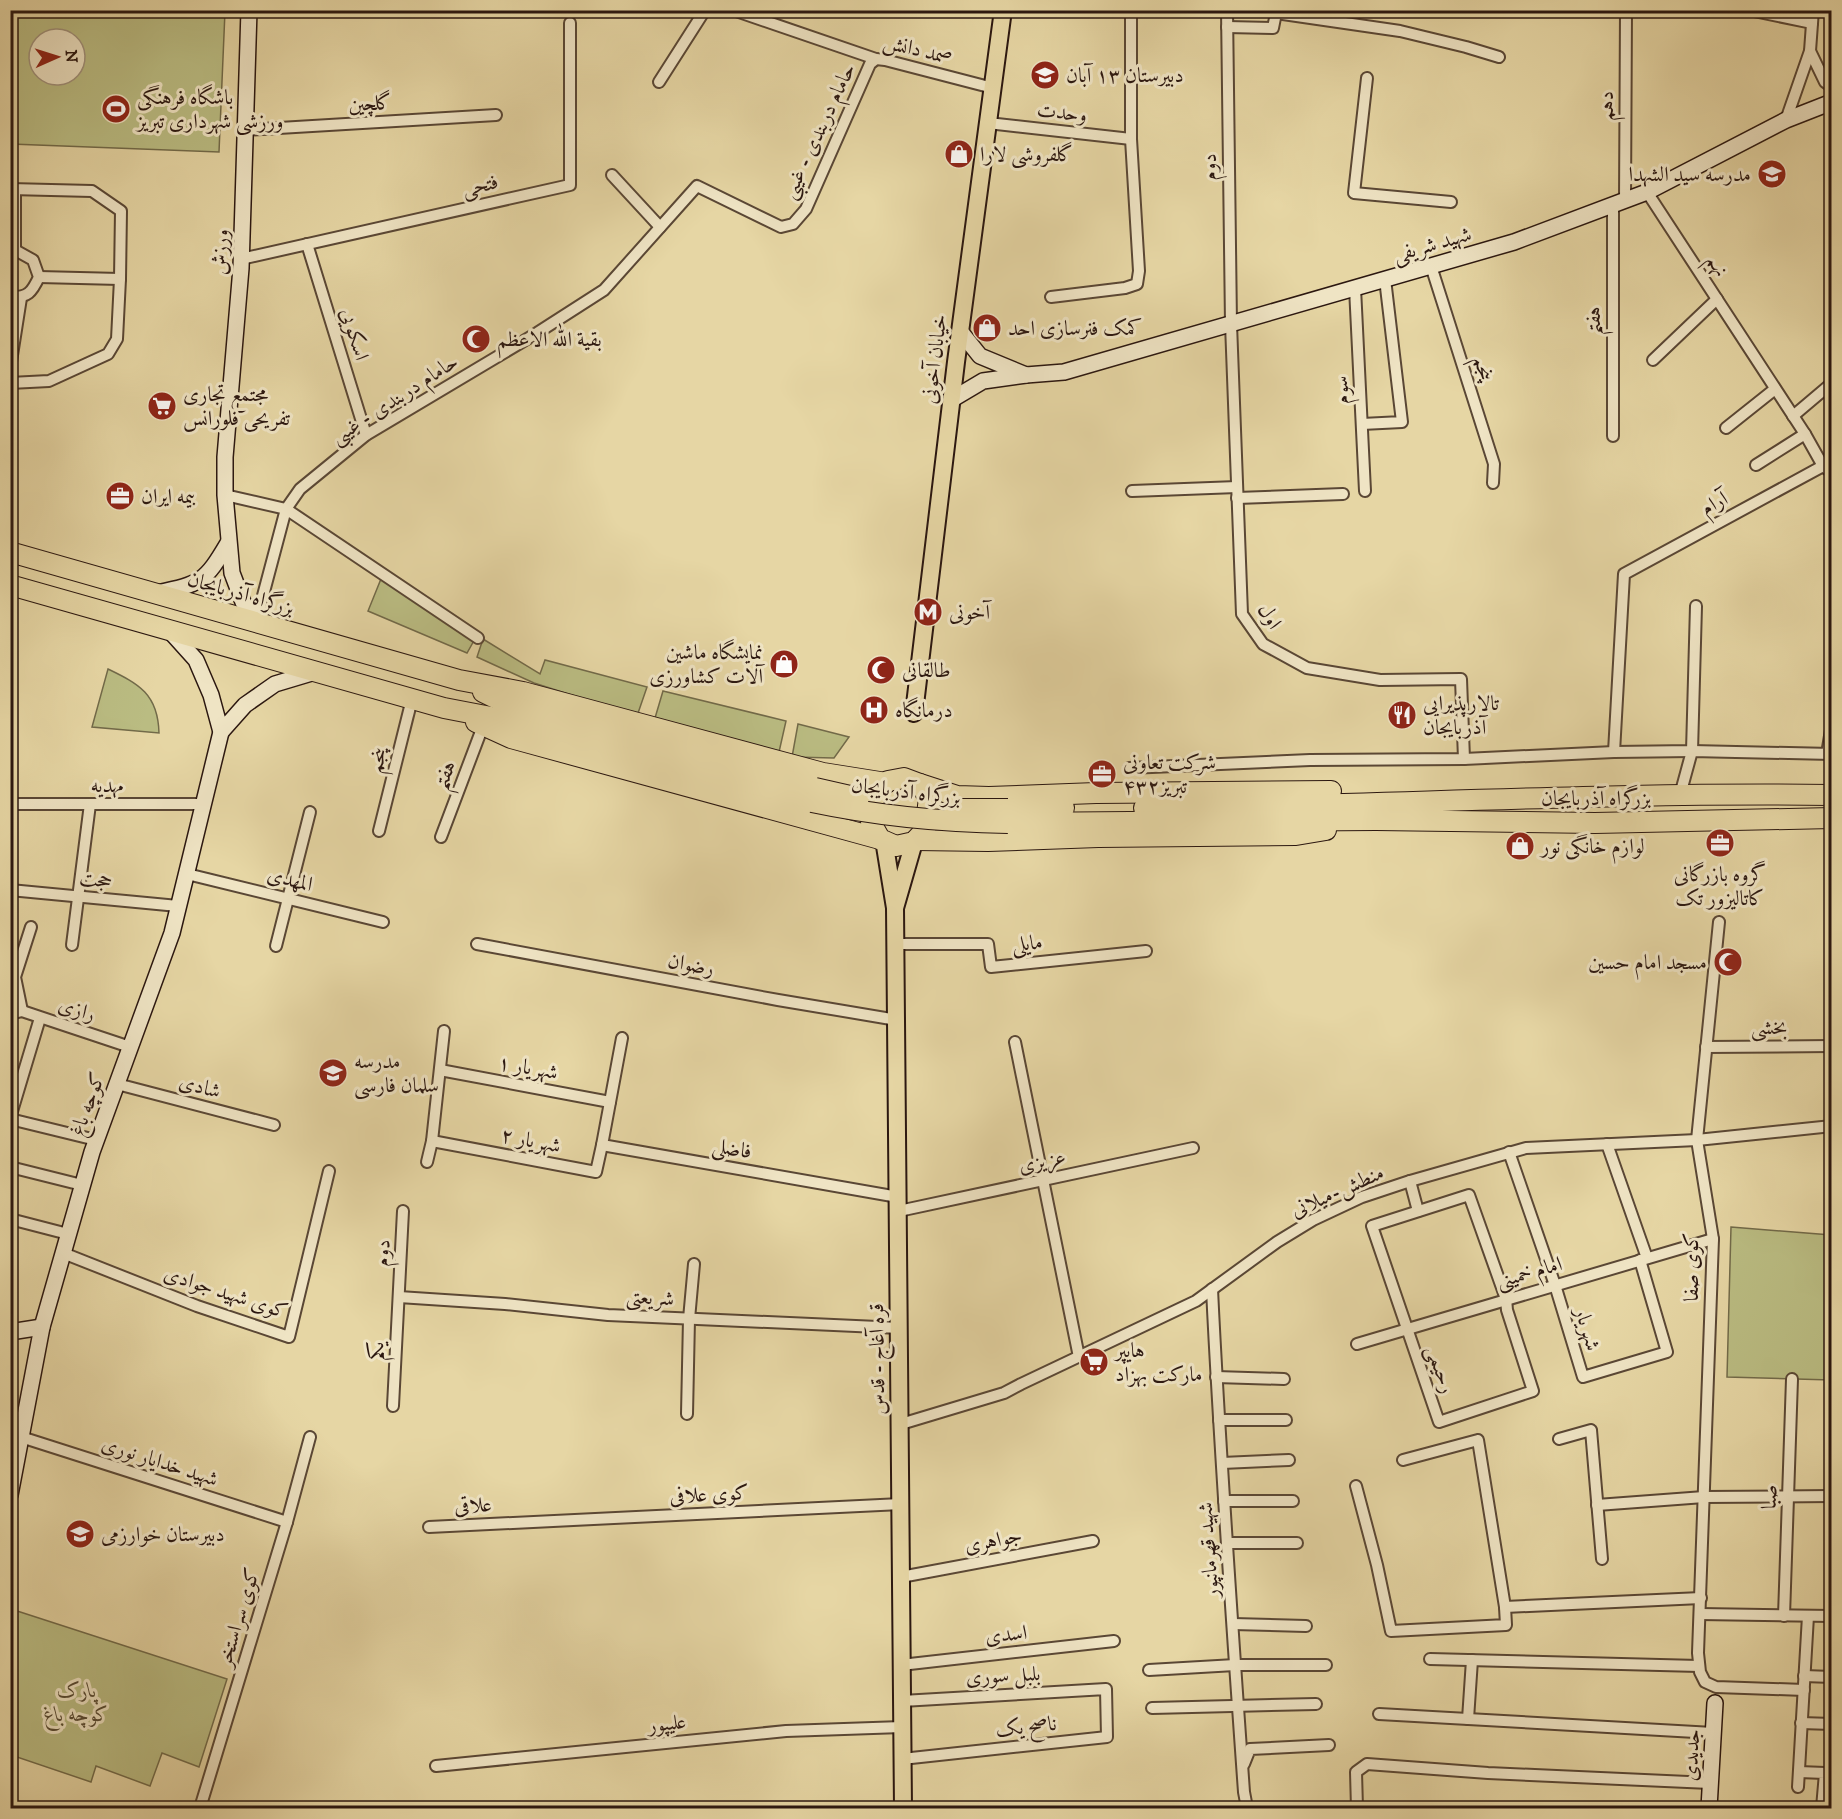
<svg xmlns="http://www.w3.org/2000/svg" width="1842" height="1819" font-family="'IM FELL DW Pica',Amiri,serif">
	<rect width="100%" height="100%" fill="#e6d6a4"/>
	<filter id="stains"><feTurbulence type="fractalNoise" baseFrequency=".00333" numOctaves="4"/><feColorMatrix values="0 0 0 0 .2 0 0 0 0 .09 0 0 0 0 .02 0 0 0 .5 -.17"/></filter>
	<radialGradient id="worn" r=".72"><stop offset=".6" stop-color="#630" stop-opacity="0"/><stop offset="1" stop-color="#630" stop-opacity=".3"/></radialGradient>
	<!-- green -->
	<g fill="#babc82" stroke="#726a49" stroke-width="1.5" fill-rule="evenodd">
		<path d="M10,11H225L219,152L11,144ZM39,39H75V75H39Z"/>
		<polygon points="383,574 476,637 467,653 368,611"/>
		<polygon points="483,639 540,674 545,660 647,687 637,716 534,683 477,657"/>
		<path d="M108,669C139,684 158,694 159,733L92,727Z"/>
		<polygon points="663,691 786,721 779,752 655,718"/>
		<polygon points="798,724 849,737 834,758 792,757"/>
		<polygon points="1731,1227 1831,1235 1831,1380 1727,1377"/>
		<polygon points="11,1609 227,1679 199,1767 162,1753 150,1786 96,1766 91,1782 11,1755"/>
	</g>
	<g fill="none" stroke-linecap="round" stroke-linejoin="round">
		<!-- street casing -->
		<g stroke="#5a4735" stroke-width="14">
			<g id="street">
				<polyline points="733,10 876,59 885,60 993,88"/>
				<polyline points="1227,10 1231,324 1242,614 1263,644 1307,668 1380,680 1461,679 1464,759"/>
				<polyline points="1749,10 1812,23"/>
				<polyline points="1227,27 1273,28 1276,13 1400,31 1466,47 1499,57"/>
				<polyline points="1810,51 1825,82 1832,87"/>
				<polyline points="1367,78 1354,193 1451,202"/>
				<polyline points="659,82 705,10"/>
				<polyline points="1786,120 1810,51 1813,10"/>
				<polyline points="988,123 1131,139"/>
				<polyline points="245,130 496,115"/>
				<polyline points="612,175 660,227"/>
				<polyline points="10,189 92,191 121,211 120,279 117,339 108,354 49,381 10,383"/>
				<polyline points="15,189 15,250"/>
				<polyline points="1647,192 1805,434 1823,466 1832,473"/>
				<polyline points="1625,201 1626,10"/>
				<polyline points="307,244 366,435"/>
				<path d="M10,251L15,250L33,260L39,277C32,292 28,298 10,297"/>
				<polyline points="241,259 570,185 570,23"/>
				<polyline points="1431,266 1494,464 1493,483"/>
				<polyline points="39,277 120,279"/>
				<polyline points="1355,288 1365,491"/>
				<polyline points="1051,297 1125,288 1137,284 1139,271 1131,139 1131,10"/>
				<polyline points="1653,360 1717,299"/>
				<polyline points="10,368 21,298"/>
				<polyline points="1793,416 1832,383"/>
				<polyline points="1362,424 1402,422 1385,279"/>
				<polyline points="1726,428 1775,389"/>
				<polyline points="1613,436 1613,206"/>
				<polyline points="1756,465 1805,434"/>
				<polyline points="1132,491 1237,487"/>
				<polyline points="225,495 286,509 478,638"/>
				<polyline points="1237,498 1343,494"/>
				<polyline points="256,622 286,509 300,489 366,435 537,333 604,290 697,186 781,227 793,224 806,209 870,64 876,59"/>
				<polyline points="1614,752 1624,574 1823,466"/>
				<polyline points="1827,754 1832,724"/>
				<polyline points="1129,768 1310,760 1464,759 1614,752 1692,751 1696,606"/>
				<polyline points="1680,795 1692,751 1832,754"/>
				<polyline points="10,804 204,804"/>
				<polyline points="379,831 412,699"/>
				<polyline points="441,837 483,726"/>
				<polyline points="187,874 383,922"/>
				<polyline points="10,890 178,906"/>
				<polyline points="1719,922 1697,1140 1713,1239 1698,1653 1700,1672 1705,1682 1716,1687 1804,1690"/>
				<polyline points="477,944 778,1000 897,1020"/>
				<polyline points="896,944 988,944 991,967 1146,951"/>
				<polyline points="72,945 90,804"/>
				<polyline points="276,946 310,812"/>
				<polyline points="22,1011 15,977 31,927"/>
				<polyline points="10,1014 22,1011 130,1047"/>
				<polyline points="622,1038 602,1145 898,1197"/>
				<polyline points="1015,1042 1079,1357"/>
				<polyline points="1706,1047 1832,1046"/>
				<polyline points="440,1070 610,1102"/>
				<polyline points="117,1084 274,1125"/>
				<polyline points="10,1118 40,1018"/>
				<polyline points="10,1119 96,1140"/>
				<polyline points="432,1141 596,1172 602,1145"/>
				<polyline points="1607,1144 1647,1258"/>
				<polyline points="1509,1152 1555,1285 1583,1377 1667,1352 1640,1260"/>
				<polyline points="427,1162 432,1141 444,1031"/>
				<polyline points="10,1167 82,1185"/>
				<polyline points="1410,1181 1418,1211"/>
				<polygon points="1469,1195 1506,1299 1507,1310 1533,1391 1439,1422 1372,1226"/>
				<polyline points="899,1211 1193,1148"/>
				<polyline points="10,1219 68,1234"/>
				<polyline points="63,1253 197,1306 289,1337 329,1171"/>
				<path d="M1212,1289C1220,1456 1232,1624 1244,1792L1247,1808"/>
				<polyline points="399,1297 505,1304 608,1315 900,1328"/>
				<polyline points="1357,1344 1713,1239"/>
				<polyline points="1216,1377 1284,1379"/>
				<polyline points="393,1406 403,1211"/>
				<polyline points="687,1414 689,1319 694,1264"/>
				<polyline points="1219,1420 1286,1420"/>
				<polyline points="901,1424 1004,1393 1021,1384 1196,1301 1277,1242 1313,1220 1362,1197 1410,1181 1526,1148 1697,1140 1832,1126"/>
				<polyline points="21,1437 287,1522"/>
				<polyline points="1559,1439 1591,1430 1602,1559"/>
				<polyline points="1222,1463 1289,1460"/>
				<polyline points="1356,1486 1377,1565 1391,1631 1506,1625 1505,1607 1478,1440 1403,1460"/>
				<polyline points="1224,1501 1293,1501"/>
				<polyline points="1597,1505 1704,1497 1832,1496"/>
				<polyline points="429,1527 901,1504"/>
				<polyline points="1227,1543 1297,1543"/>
				<polyline points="901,1577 1093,1541"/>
				<polyline points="1505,1607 1701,1598"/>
				<polyline points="1700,1614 1832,1616"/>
				<polyline points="1784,1616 1792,1379"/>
				<polyline points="1233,1624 1306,1626"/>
				<polyline points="1430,1659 1699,1666"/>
				<polyline points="901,1665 1114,1641"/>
				<polyline points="1149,1670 1235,1665 1326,1665"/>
				<polyline points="1804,1676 1832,1677"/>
				<polyline points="902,1701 1106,1689 1107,1737 902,1759"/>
				<polyline points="1152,1708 1316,1704"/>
				<polyline points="1379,1714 1713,1733"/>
				<polyline points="1468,1719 1472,1660"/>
				<polyline points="1801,1723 1832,1724"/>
				<polyline points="1244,1764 1250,1749 1329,1745"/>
				<polyline points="436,1766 786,1731 902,1727"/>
				<polyline points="1799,1772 1825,1773 1822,1808"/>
				<polyline points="1798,1787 1808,1616"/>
				<polyline points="200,1808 287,1522 310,1437"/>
				<polyline points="1357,1808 1356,1772 1367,1764 1488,1773 1710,1783"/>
			</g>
		</g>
		<!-- secondary casing -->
		<g stroke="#2b1710" stroke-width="18">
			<g id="secondary">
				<polyline points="249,10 241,268 225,457 225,495 232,573 243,602 256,622"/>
				<polyline points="1026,375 1064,372 1514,242 1647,192 1786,120 1832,102"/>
				<polyline points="951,400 983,381 1026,375 980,356 960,331"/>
				<path d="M156,593C201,584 205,582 228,543"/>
				<polyline points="169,630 196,660 211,695 221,732 245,705 275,684 315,672"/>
				<polyline points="10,1332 42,1327"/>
				<polyline points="10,1495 42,1327 92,1152 172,933 221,732"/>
				<polyline points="1709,1808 1715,1703"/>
			</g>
		</g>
		<!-- primary casing -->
		<g stroke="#2b1710" stroke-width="20">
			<g id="primary">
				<polyline points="914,713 956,362 1003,10"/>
				<polyline points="884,840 895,908 914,842"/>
				<polyline points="895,908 903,1808"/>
			</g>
		</g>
		<!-- highway casing -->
		<g stroke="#2b1710" stroke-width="22">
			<g id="highway">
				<polyline points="10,552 459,680 523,692 823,773 886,783"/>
				<polyline points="10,585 444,708 511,721 812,802"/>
				<polyline points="483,692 514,707 815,788"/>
				<polyline points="476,722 511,738 880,839"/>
				<polygon points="904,778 920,784 929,798 925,830 914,842 896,846 880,839 871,823 875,792 888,781"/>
				<polyline points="920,784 957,796 989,797 1096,793 1331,791"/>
				<path d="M1144,808C1373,806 1602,792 1832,795"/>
				<polyline points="1008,809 1064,808"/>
				<polyline points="1008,823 1376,820 1595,823 1832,818"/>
				<polyline points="916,840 988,841 1098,837 1296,835 1326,830"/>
			</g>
		</g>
		<!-- street -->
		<use href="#street" stroke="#efe4c4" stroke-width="10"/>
		<!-- secondary -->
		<use href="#secondary" stroke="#efe4c4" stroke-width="15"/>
		<!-- primary -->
		<use href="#primary" stroke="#e6d6a4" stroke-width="16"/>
		<!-- highway -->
		<use href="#highway" stroke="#e6d6a4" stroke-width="20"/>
		<!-- highway-bridge casing -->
		<g stroke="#2b1710" stroke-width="22" stroke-linecap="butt">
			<g id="highway-bridge">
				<polyline points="815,788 859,798"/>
				<path d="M812,802C878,816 941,822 1008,823"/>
				<polyline points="954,809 1008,809"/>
			</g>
		</g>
		<!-- highway-bridge -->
		<use href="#highway-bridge" stroke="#e6d6a4" stroke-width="20"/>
	</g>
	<!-- icons -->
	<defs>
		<g id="school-disc" transform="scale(1.5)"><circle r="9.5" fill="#8f2418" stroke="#efe4c4"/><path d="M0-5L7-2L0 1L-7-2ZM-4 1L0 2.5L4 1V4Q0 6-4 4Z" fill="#fff"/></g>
		<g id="stadium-disc" transform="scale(1.5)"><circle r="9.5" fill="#8f2418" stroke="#efe4c4"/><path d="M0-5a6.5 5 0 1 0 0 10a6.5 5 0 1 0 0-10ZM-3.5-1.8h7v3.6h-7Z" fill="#fff"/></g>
		<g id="shop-disc" transform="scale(1.5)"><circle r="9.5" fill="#8f2418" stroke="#efe4c4"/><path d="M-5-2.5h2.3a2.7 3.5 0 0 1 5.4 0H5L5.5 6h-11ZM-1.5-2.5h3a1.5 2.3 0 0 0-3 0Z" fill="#fff"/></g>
		<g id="mosque-disc" transform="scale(1.5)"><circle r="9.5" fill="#8f2418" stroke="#efe4c4"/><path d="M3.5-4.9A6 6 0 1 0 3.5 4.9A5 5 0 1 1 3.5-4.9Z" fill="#fff"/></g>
		<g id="supermarket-disc" transform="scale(1.5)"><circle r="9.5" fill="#8f2418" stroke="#efe4c4"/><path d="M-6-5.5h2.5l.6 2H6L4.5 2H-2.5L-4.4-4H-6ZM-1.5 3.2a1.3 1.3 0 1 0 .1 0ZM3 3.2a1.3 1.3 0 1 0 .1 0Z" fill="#fff"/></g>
		<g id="office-disc" transform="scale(1.5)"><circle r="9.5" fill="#8f2418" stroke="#efe4c4"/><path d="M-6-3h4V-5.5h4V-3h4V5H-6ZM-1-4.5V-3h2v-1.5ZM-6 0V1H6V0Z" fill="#fff"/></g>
		<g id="metro-disc" transform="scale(1.5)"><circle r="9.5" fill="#8f2418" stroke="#efe4c4"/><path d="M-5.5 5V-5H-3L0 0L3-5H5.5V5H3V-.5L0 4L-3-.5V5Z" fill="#fff"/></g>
		<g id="hospital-disc" transform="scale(1.5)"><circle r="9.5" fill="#8f2418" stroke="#efe4c4"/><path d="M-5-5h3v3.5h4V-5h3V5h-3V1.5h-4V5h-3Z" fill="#fff"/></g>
		<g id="restaurant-disc" transform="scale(1.5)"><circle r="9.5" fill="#8f2418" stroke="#efe4c4"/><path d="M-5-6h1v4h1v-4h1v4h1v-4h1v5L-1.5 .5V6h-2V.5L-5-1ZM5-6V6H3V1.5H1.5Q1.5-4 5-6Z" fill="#fff"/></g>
	</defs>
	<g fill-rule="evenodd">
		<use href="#school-disc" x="1045" y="75"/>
		<use href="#stadium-disc" x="116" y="109"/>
		<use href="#shop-disc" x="959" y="154"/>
		<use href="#school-disc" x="1772" y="174"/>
		<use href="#shop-disc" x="987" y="328"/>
		<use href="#mosque-disc" x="476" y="339"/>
		<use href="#supermarket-disc" x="162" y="406"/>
		<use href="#office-disc" x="120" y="496"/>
		<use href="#metro-disc" x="928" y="612"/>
		<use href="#shop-disc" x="784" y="664"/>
		<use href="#mosque-disc" x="881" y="670"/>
		<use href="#hospital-disc" x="874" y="710"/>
		<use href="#restaurant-disc" x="1402" y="715"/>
		<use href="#office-disc" x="1102" y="774"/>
		<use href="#office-disc" x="1720" y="843"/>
		<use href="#shop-disc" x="1520" y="846"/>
		<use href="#mosque-disc" x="1728" y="962"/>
		<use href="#school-disc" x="333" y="1073"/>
		<use href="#supermarket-disc" x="1094" y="1362"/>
		<use href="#school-disc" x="80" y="1534"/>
	</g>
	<g text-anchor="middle" stroke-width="6" stroke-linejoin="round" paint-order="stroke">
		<!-- street labels -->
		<g font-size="21" fill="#2b1710" stroke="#efe4c4">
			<text transform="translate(918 49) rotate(14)" y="7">صمد دانش</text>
			<text transform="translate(370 103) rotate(-3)" y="7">گلچین</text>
			<text transform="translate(1606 106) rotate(-90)" y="7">دهم</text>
			<text transform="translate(1062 112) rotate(6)" y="7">وحدت</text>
			<text transform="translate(818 131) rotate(-65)" y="7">حامام دربندی - غیبی</text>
			<text transform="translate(1209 167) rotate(-91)" y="7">دوم</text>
			<text transform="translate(480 185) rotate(-13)" y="7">فتحی</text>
			<text transform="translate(1432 244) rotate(-16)" y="7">شهید شریفی</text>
			<text transform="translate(220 252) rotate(-87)" y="7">ورزش</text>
			<text transform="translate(1718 265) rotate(57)" y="7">نهم</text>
			<text transform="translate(1593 321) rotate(-90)" y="7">هفتم</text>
			<text transform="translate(355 334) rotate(73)" y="7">اسکویی</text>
			<text transform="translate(934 359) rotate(-83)" y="7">خیابان آخونی</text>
			<text transform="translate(1484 368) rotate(72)" y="7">پنجم</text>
			<text transform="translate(1341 390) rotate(-93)" y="7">سوم</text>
			<text transform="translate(394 399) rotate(-33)" y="7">حامام دربندی - غیبی</text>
			<text transform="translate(1714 503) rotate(-29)" y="7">آرام</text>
			<text transform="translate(241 593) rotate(16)" y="7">بزرگراه آذربایجان</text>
			<text transform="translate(1270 616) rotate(58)" y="7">اول</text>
			<text transform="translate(377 760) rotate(-76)" y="7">پنجم</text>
			<text transform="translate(444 775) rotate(-69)" y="7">هفتم</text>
			<text x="107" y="792">مهدیه</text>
			<text transform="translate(906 791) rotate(7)" y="7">بزرگراه آذربایجان</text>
			<text x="1596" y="805">بزرگراه آذربایجان</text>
			<text transform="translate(96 879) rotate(5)" y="7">حجت</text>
			<text transform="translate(290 879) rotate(14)" y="7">المهدی</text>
			<text transform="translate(1027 943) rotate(-6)" y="7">مایلی</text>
			<text transform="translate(691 964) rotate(11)" y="7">رضوان</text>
			<text transform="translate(77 1009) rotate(18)" y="7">رازی</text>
			<text transform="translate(1769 1027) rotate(-1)" y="7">بخشی</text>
			<text transform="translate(528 1067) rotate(10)" y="7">شهریار ۱</text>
			<text transform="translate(200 1086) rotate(15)" y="7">شادی</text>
			<text transform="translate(87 1104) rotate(-70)" y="7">کوچه باغ</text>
			<text transform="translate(531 1140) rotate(11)" y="7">شهریار ۲</text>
			<text transform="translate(732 1148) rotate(10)" y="7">فاضلی</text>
			<text transform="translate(1042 1161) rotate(-12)" y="7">عزیزی</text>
			<text transform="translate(1337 1191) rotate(-24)" y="7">منطش-میلانی</text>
			<text transform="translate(382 1253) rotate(-87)" y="7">دوم</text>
			<text transform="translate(1691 1267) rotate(-90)" y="7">کوی صفا</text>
			<text transform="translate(1529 1272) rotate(-16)" y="7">امام خمینی</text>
			<text transform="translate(226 1292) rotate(18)" y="7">کوی شهید جوادی</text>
			<text transform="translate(650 1297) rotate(3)" y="7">شریعتی</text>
			<text transform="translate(1588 1329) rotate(73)" y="7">شهریار</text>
			<text transform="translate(376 1351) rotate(-87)" y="7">یکم</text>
			<text transform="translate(877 1359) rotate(-91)" y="7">قره آغاج - قدس</text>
			<text transform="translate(1441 1369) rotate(71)" y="7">رحیمی</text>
			<text transform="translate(160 1461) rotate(18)" y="7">شهید خدایار نوری</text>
			<text transform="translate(709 1494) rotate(-3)" y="7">کوی علافی</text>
			<text transform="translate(1769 1497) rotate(-88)" y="7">صبا</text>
			<text transform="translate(473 1505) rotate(-3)" y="7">علاقی</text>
			<text transform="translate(993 1540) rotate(-11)" y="7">جواهری</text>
			<text transform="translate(1208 1550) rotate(-94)" y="7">شهید قهرمانپور</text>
			<text transform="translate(238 1617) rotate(-73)" y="7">کوی سراستخر</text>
			<text transform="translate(1006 1634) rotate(-6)" y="7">اسدی</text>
			<text transform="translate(1003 1675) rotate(-3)" y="7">بلبل سوری</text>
			<text transform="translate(667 1723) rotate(-6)" y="7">علیپور</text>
			<text transform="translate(1026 1726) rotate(-6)" y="7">ناصح یک</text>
			<text transform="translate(1691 1755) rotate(-87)" y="7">جدیدی</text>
		</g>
		<!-- poi labels -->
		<g font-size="21" fill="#2b1710" stroke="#efe4c4" text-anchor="start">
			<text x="1066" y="82">دبیرستان ۱۳ آبان</text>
			<text x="137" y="104">باشگاه فرهنگی<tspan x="137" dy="24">ورزشی شهرداری تبریز</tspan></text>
			<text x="980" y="161">گلفروشی لارا</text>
			<text x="1751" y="181" text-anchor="end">مدرسه سید الشهدا</text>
			<text x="1008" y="335">کمک فنرسازی احد</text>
			<text x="497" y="346">بقیة الله الاعظم</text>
			<text x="183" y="401">مجتمع تجاری<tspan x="183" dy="24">تفریحی فلورانس</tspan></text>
			<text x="141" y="503">بیمه ایران</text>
			<text x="949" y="619">آخونی</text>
			<text x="763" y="659" text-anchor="end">نمایشگاه ماشین<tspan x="763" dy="24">آلات کشاورزی</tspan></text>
			<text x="902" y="677">طالقانی</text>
			<text x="1423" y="710">تالارپذیرایی<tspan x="1423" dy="24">آذربایجان</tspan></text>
			<text x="895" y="717">درمانگاه</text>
			<text x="1123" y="769">شرکت تعاونی<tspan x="1123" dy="24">۴۳۲تبریز</tspan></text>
			<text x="1541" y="853">لوازم خانگی نور</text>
			<text x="1720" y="881" text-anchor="middle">گروه بازرگانی<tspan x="1720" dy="24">کاتالیزور تک</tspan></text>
			<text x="1707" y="969" text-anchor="end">مسجد امام حسین</text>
			<text x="354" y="1068">مدرسه<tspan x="354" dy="24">سلمان فارسی</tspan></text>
			<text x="1115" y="1357">هایپر<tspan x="1115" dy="24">مارکت بهزاد</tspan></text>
			<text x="101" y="1541">دبیرستان خوارزمی</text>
		</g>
		<!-- park labels -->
		<g font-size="21" font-style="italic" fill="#564932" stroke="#efe4c4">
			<text x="77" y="1697">پارک<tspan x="77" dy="24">کوچه باغ</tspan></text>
		</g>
	</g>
	<!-- margin -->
	<rect width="1842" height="1819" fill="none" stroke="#e6d6a4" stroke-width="36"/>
	<rect x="12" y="12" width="1818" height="1795" fill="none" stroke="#2b1710" stroke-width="3"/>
	<rect x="18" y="18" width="1806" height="1783" fill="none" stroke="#2b1710" stroke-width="1.5"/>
	<!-- north arrow -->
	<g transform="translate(57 57) rotate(87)"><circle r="28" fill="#efe4c4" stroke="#a1927c" stroke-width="1.5"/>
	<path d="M0-4.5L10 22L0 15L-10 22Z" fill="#8f2418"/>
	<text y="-9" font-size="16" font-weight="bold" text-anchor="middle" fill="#2b1710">N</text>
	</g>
	<rect width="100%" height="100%" filter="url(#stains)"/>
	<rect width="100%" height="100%" fill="url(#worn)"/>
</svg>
